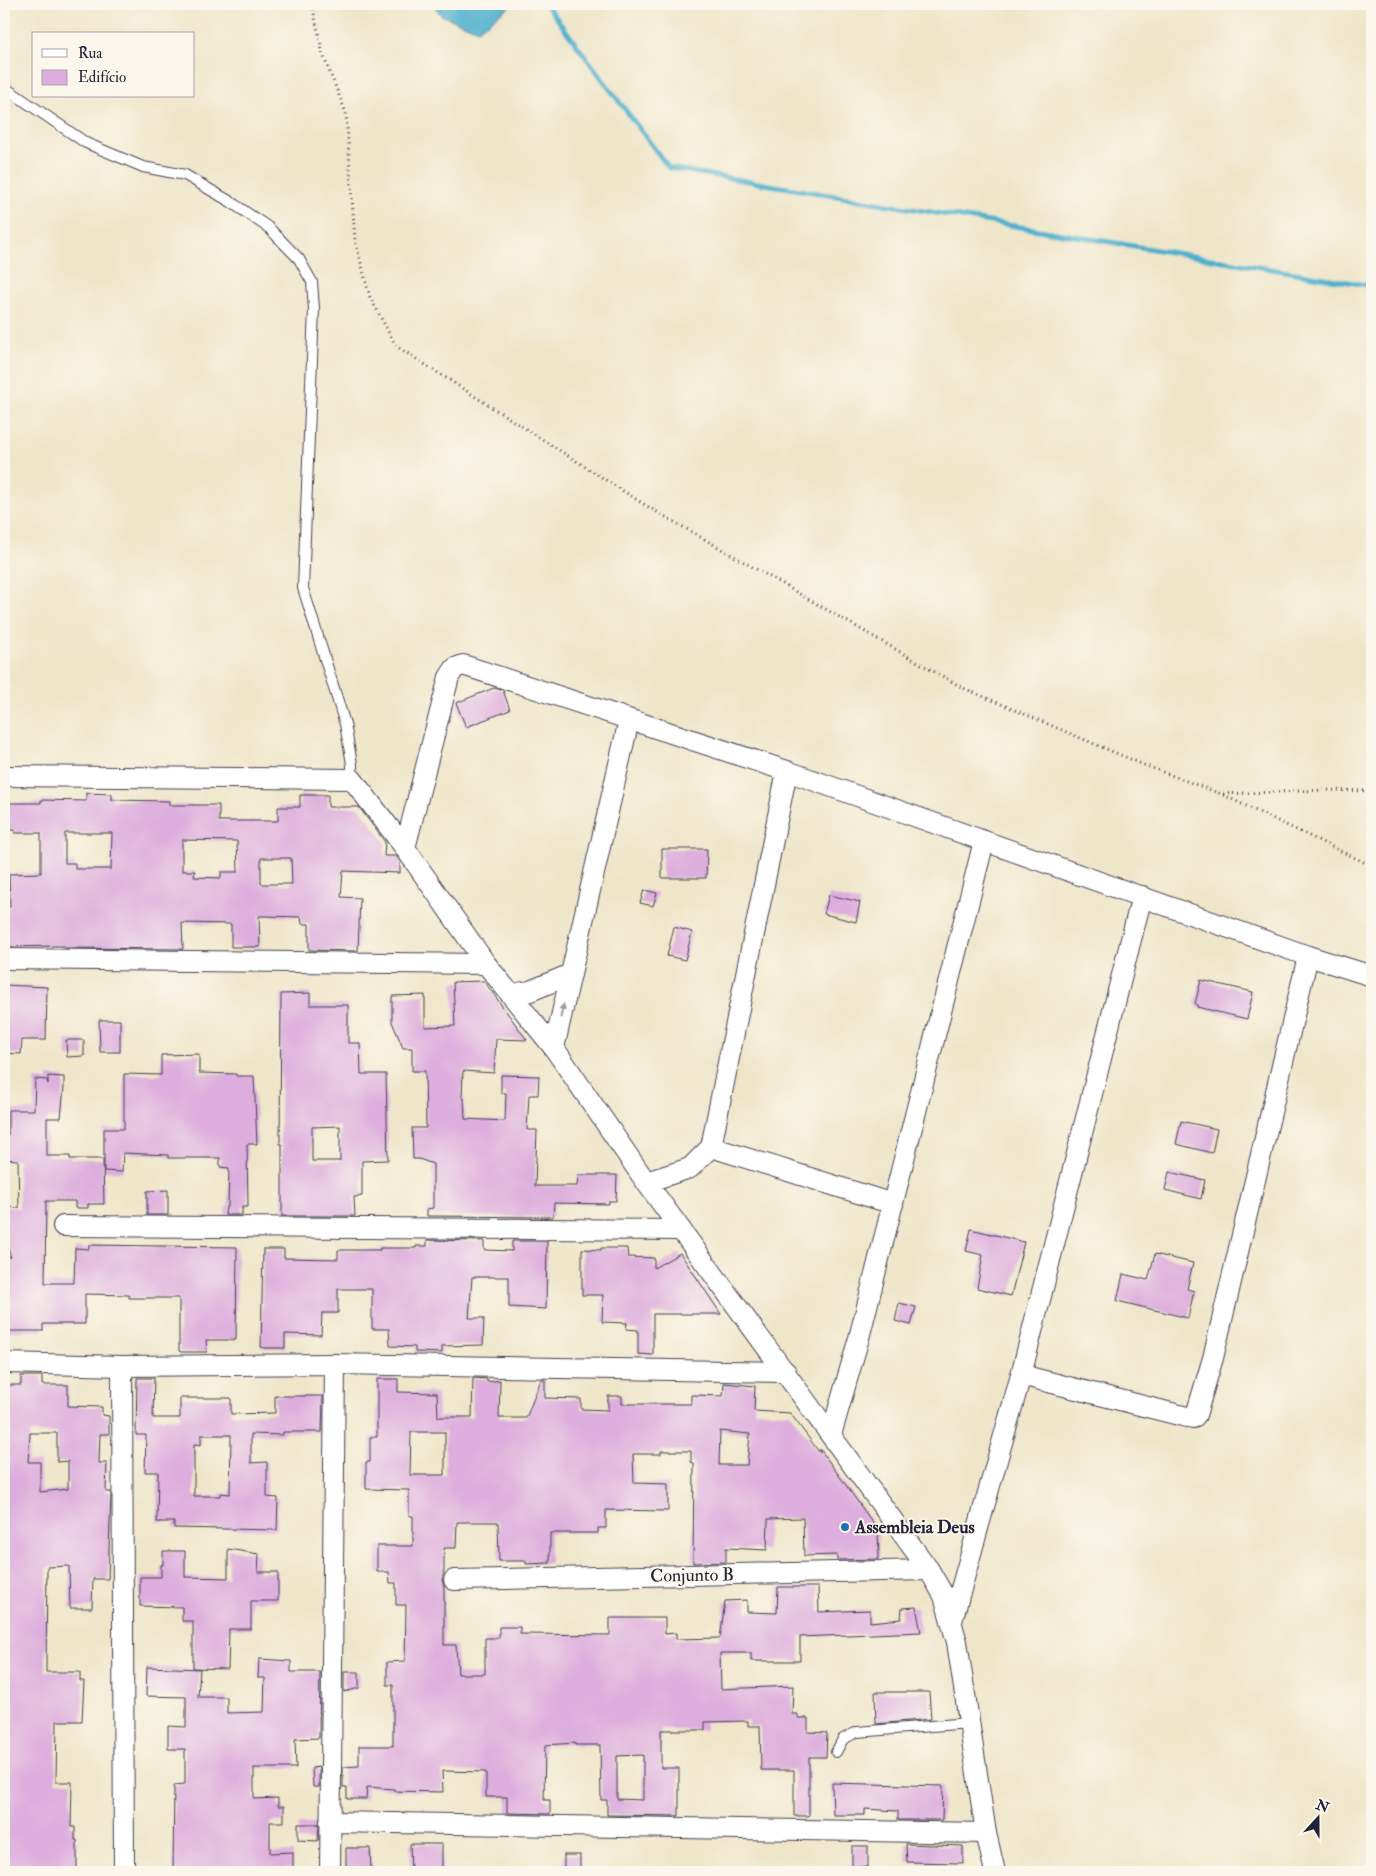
<svg xmlns="http://www.w3.org/2000/svg" width="1376" height="1876" font-family="'IM FELL Double Pica',serif">
	<rect width="100%" height="100%" fill="#fbf7ec"/>
	<filter id="ink" filterUnits="userSpaceOnUse"><feTurbulence type="fractalNoise" baseFrequency=".02" numOctaves="2"/><feDisplacementMap in="SourceGraphic" scale="10" xChannelSelector="R" yChannelSelector="G"/><feConvolveMatrix kernelMatrix="1 2 1 2 8 2 1 2 1" color-interpolation-filters="sRGB"/></filter>
	<filter id="wash" filterUnits="userSpaceOnUse"><feTurbulence type="fractalNoise" baseFrequency=".0096" numOctaves="4" result="noise"/><feDisplacementMap in="SourceGraphic" scale="20" xChannelSelector="R" yChannelSelector="G"/><feGaussianBlur stdDeviation="1.12" result="paint"/><feColorMatrix in="noise" values="0 0 0 0 0 0 0 0 0 0 0 0 0 0 0 0 0 1.4 0 .05"/><feComposite in="paint" operator="in"/></filter>
	<g filter="url(#wash)">
		<rect width="100%" height="100%" fill="#efe6ca"/>
		<!-- water -->
		<polygon fill="#4eb0cd" stroke="#386984" points="433,4 513,4 478,30 441,15"/>
		<g fill="none" stroke-linecap="round" stroke-linejoin="round">
			<!-- stream -->
			<polyline stroke="#4eb0cd" stroke-width="5" points="546,4 669,168 1372,286"/>
		</g>
		<g id="blocks">
			<!-- building -->
			<g fill="#ddaedd" fill-rule="evenodd">
				<polygon points="494,688 503,690 510,710 466,727 456,703"/>
				<path d="M86,793L112,794V800L169,801V805H219V821H278V807H300V795H328V807H359L385,842L384,856H396L400,862V873L343,871L341,897L360,898L358,951L309,950V924H302L301,917L265,916H259L260,947H231V924L182,923L183,949L65,948V946L4,947V907H10L9,874L41,873V833H15V830H4V803H41V800L86,801ZM65,833H112L111,869H75V863H65ZM182,840L237,841L238,872H221V878L194,877L195,871H182ZM261,858H291L292,884H261Z"/>
				<polygon points="662,849 707,849 706,878 662,878"/>
				<polygon points="644,890 657,893 653,906 640,903"/>
				<polygon points="829,895 860,902 856,922 824,914"/>
				<polygon points="674,927 692,932 685,960 667,956"/>
				<polygon points="1201,980 1253,992 1247,1019 1197,1007 1197,1005 1195,1004"/>
				<polygon points="484,981 527,1040 496,1039 494,1073 463,1071 462,1098 464,1098 465,1119 505,1121 506,1093 501,1093 501,1075 539,1076 538,1095 529,1095 527,1130 537,1130 535,1186 577,1186 578,1175 617,1175 616,1201 609,1201 609,1204 554,1203 553,1217 427,1216 427,1209 433,1208 433,1164 419,1159 413,1159 412,1128 426,1128 425,1071 412,1071 412,1048 403,1048 392,1022 392,996 425,995 425,1027 455,1026 453,982"/>
				<polygon points="4,985 47,987 46,1040 22,1040 21,1054 4,1053"/>
				<path d="M310,993V1005H348V1043H360L361,1074H386L388,1160L362,1161V1196L354,1197L355,1216H282V1144H280L281,994ZM340,1126V1161H312V1127Z"/>
				<polygon points="99,1020 120,1020 120,1052 100,1052"/>
				<polygon points="66,1040 84,1040 84,1056 67,1057"/>
				<polygon points="199,1054 199,1073 236,1074 236,1076 254,1076 257,1144 247,1144 248,1207 242,1207 242,1215 225,1215 226,1207 228,1207 229,1168 220,1167 220,1158 168,1158 168,1155 123,1153 122,1172 104,1171 104,1129 124,1129 124,1074 161,1075 161,1055"/>
				<polygon points="48,1076 64,1077 64,1087 61,1118 47,1118 47,1156 70,1156 70,1159 103,1159 104,1204 88,1204 88,1208 75,1208 75,1201 46,1201 45,1283 74,1283 75,1248 89,1249 89,1245 237,1247 236,1340 206,1340 207,1352 181,1352 179,1351 179,1298 129,1298 129,1295 85,1294 85,1324 43,1324 43,1331 4,1331 4,1257 11,1257 5,1243 4,1207 19,1208 18,1160 4,1159 4,1135 8,1135 8,1110 34,1110 35,1079 47,1080 48,1084"/>
				<polygon points="1181,1121 1217,1129 1212,1153 1176,1144"/>
				<polygon points="1169,1172 1205,1180 1201,1199 1165,1190"/>
				<polygon points="168,1190 168,1215 147,1215 147,1191"/>
				<polygon points="971,1229 1024,1242 1011,1296 977,1288 983,1255 966,1251"/>
				<polygon points="427,1240 484,1241 484,1250 512,1251 512,1241 547,1241 546,1309 509,1307 509,1277 472,1277 469,1318 484,1318 483,1345 442,1346 442,1353 415,1352 415,1347 390,1346 389,1329 372,1329 372,1289 338,1289 338,1313 322,1313 321,1335 285,1334 285,1348 264,1348 261,1347 263,1249 284,1249 284,1258 338,1259 338,1250 380,1250 380,1248 416,1248 416,1246 427,1246"/>
				<polygon points="601,1248 627,1248 628,1257 654,1258 654,1268 680,1253 721,1314 653,1314 653,1355 638,1354 638,1330 626,1329 627,1323 602,1322 603,1295 582,1295 582,1249 601,1250"/>
				<polygon points="1155,1254 1193,1263 1187,1289 1194,1291 1188,1318 1117,1301 1123,1274 1148,1280"/>
				<polygon points="899,1303 916,1307 911,1325 895,1321"/>
				<path d="M21,1376H42V1385H68V1406L102,1407V1415L109,1416V1434H100L99,1463H107L106,1492H111L108,1579H93L92,1608H70L69,1566L47,1567L46,1672H80V1681H84L82,1721H57L56,1782H72L71,1827H75V1840H77V1872H4L6,1782H4V1385H21ZM30,1433H57V1462L68,1461V1489L40,1492V1462H28Z"/>
				<path d="M137,1378H154L153,1418H180V1398H231V1414L275,1413V1396H323L322,1432H283V1435L251,1434V1463L267,1462V1497L278,1498L277,1530L174,1528V1522H157L158,1472H145L146,1435H136ZM201,1435H231L230,1494L220,1493V1496H194V1444L201,1445Z"/>
				<path d="M473,1378L487,1379V1382L500,1380L499,1418H526L541,1380H545V1398L581,1399V1409L608,1410V1396H622V1404H691V1395L723,1396L724,1383L755,1386L754,1411L790,1413L820,1453V1449L878,1530L879,1559L837,1560V1555L804,1556L803,1518L768,1519L767,1550L726,1548V1562L693,1563L694,1463L691,1462V1451H661V1454H633L634,1483L668,1484V1511L606,1510V1528H598V1533H550V1563L526,1564V1561H499L498,1522H457L456,1548H444V1573L442,1580L444,1587V1645H456L458,1674H485V1638H499V1627H520V1634L610,1635V1618H665V1634L676,1633V1639L720,1638L725,1601L747,1600V1612L777,1613L778,1587H818L819,1612L870,1610V1622L901,1619L902,1608L916,1607L921,1632L800,1637V1661H751V1653H720L721,1689L793,1686L792,1714H798V1718H808V1732L827,1733L826,1757H809V1816H794V1770H761L760,1726H748V1721L705,1722V1730H661V1768H679V1816L607,1815V1800H601L600,1745H575V1743L545,1745L544,1800H550V1814L507,1813V1797H486V1772L442,1771L443,1792L394,1791V1789L367,1787L366,1799H347V1787H343V1767L359,1766V1746H393V1685H387V1662L405,1661L406,1605H396V1583H390L389,1572H377V1546H413V1516H409V1490L366,1489V1462H370V1437H377V1379H398V1392L437,1393L438,1417H472ZM720,1431L750,1434L747,1465H719ZM411,1432H445V1475H410ZM643,1755V1800L617,1799V1756Z"/>
				<polygon points="228,1549 259,1554 258,1572 278,1572 278,1601 251,1601 251,1629 229,1629 228,1669 193,1668 193,1621 182,1621 182,1607 140,1606 140,1577 161,1577 161,1565 163,1565 163,1551 185,1551 185,1577 228,1578"/>
				<polygon points="259,1659 291,1661 291,1672 320,1672 319,1738 295,1739 296,1768 254,1768 254,1799 278,1798 278,1806 284,1806 284,1822 270,1822 270,1853 293,1852 293,1868 275,1868 275,1872 173,1871 174,1785 185,1784 185,1749 168,1749 168,1726 186,1727 186,1697 146,1696 147,1667 200,1669 198,1697 227,1697 227,1713 264,1712 265,1678 258,1678"/>
				<polygon points="344,1672 359,1672 359,1688 344,1692"/>
				<polygon points="875,1692 929,1692 931,1719 876,1724"/>
				<polygon points="319,1767 319,1787 313,1787 312,1768"/>
				<polygon points="832,1783 943,1786 942,1820 898,1820 898,1811 865,1809 865,1815 833,1815"/>
				<polygon points="298,1824 319,1824 318,1841 298,1840"/>
				<polygon points="410,1844 442,1844 442,1872 411,1872"/>
				<polygon points="906,1844 963,1846 963,1863 907,1862"/>
				<rect x="852" y="1846" width="16" height="21"/>
				<polygon points="346,1848 370,1848 371,1870 346,1871"/>
				<rect x="564" y="1855" width="16" height="17"/>
			</g>
		</g>
	</g>
	<g filter="url(#ink)">
		<use href="#blocks" fill-opacity="0" stroke="#413f50" stroke-width="1"/>
		<g fill="none" stroke-linecap="round" stroke-linejoin="round">
			<!-- service casing -->
			<g stroke="#413f50" stroke-width="12">
				<g id="service">
					<polyline points="4,87 86,143 143,167 185,175 231,202 269,228 299,259 312,282 314,309 303,588 345,724 352,764 352,779"/>
					<polyline points="836,1752 843,1739 857,1732 969,1723"/>
				</g>
			</g>
			<!-- minor casing -->
			<g stroke="#413f50" stroke-width="22">
				<g id="minor">
					<polyline points="4,776 352,779 405,848 486,964 554,1048 646,1182 929,1570 944,1596 957,1642 986,1833 995,1872"/>
					<polyline points="405,848 449,677 455,668 463,665 787,771 1308,956 1372,976"/>
					<polyline points="4,959 486,964"/>
					<polyline points="511,994 530,991 571,974"/>
					<polyline points="554,1048 629,720"/>
					<polyline points="711,1147 893,1204"/>
					<polyline points="646,1182 690,1168 711,1147 787,771"/>
					<polyline points="63,1226 681,1230"/>
					<polyline points="4,1363 122,1366 335,1364 786,1372"/>
					<polyline points="122,1366 124,1872"/>
					<polyline points="1021,1375 1187,1417 1193,1418 1196,1415 1213,1358 1308,956"/>
					<polyline points="831,1435 859,1338 984,841"/>
					<polyline points="454,1580 929,1570"/>
					<polyline points="952,1621 1021,1375 1142,896"/>
					<polyline points="330,1822 986,1833"/>
					<polyline points="330,1872 335,1364"/>
				</g>
			</g>
			<!-- path -->
			<g stroke="#413f50" stroke-width="3" stroke-dasharray="1 4" stroke-linecap="butt">
				<polyline points="312,4 323,55 346,113 355,240 370,297 396,346 645,505 961,687 1144,765 1221,794 1372,866"/>
				<polyline points="1223,794 1325,790 1372,791"/>
			</g>
			<!-- service -->
			<use href="#service" stroke="#fff" stroke-width="10"/>
			<!-- minor -->
			<use href="#minor" stroke="#fff" stroke-width="20"/>
		</g>
		<!-- one-way arrows -->
		<defs><path id="oneway-solid" d="M-6-.8H1V-3.2L6.5 0L1 3.2V.8H-6Z" transform="scale(1.25)"/></defs>
		<use fill="#9c9ca7" href="#oneway-solid" transform="translate(562 1011) rotate(-77)"/>
	</g>
	<!-- markers -->
	<circle fill="#1f6fb2" stroke="#fbf7ec" stroke-width="2" cx="845" cy="1527" r="5"/>
	<g text-anchor="middle" stroke-width="4" stroke-linejoin="round" paint-order="stroke">
		<!-- poi labels -->
		<g font-size="18" font-weight="bold" fill="#22223b" stroke="#fbf7ec" text-anchor="start">
			<text x="855" y="1533">Assembleia Deus</text>
		</g>
		<!-- street labels -->
		<g font-size="18" fill="#22223b" stroke="#fbf7ec">
			<text transform="translate(692 1575) rotate(-1)" y="6">Conjunto B</text>
		</g>
	</g>
	<!-- margin -->
	<rect width="1376" height="1876" fill="none" stroke="#fbf7ec" stroke-width="20"/>
	<!-- legend -->
	<rect x="32" y="32" width="162" height="65" fill="#fbf7ec" stroke="#a4a2a5"/>
	<rect x="42" y="49" width="25" height="8" fill="#ffffff" stroke="#a4a2a5"/>
	<text x="78" y="58" font-size="15" fill="#22223b">Rua</text>
	<rect x="42" y="70" width="25" height="15" fill="#ddaedd" stroke="#a4a2a5"/>
	<text x="78" y="82" font-size="15" fill="#22223b">Edifício</text>
	<!-- north arrow -->
	<g transform="translate(1318 1818) rotate(21)" stroke="#fbf7ec" stroke-width="4" paint-order="stroke">
	<path d="M0-4L9 19L0 12L-9 19Z" fill="#22223b"/>
	<text y="-8" font-size="14" font-weight="bold" text-anchor="middle" fill="#22223b">N</text>
	</g>
</svg>
